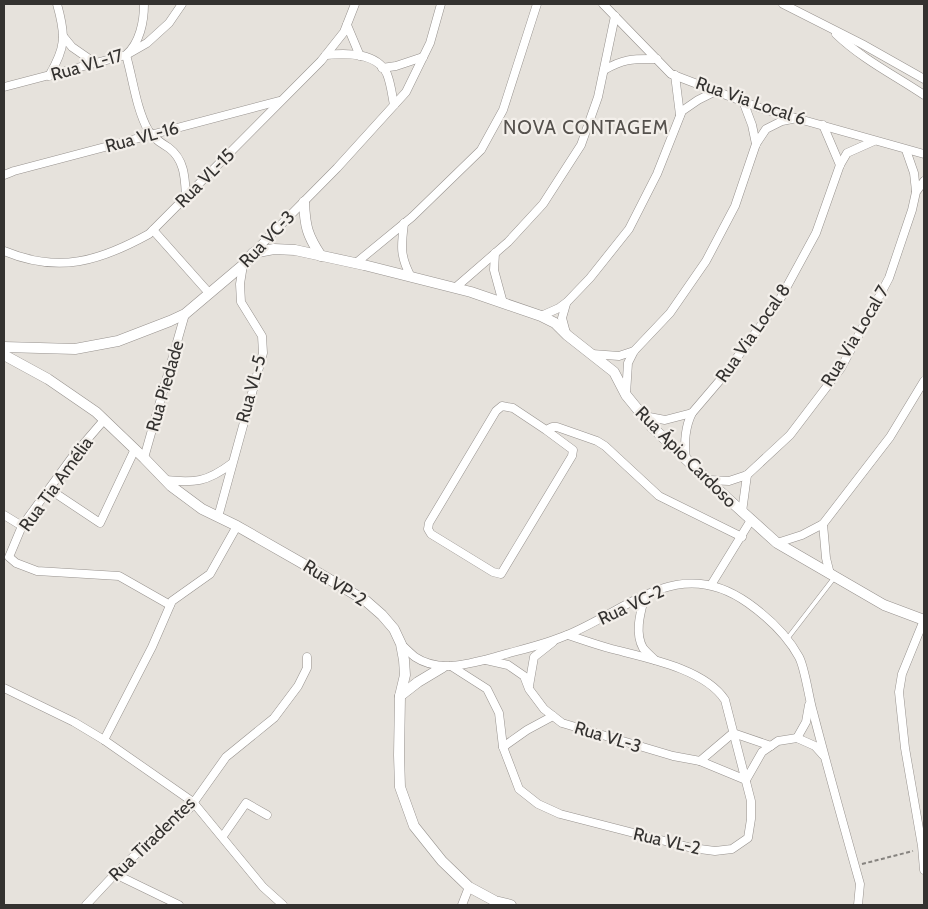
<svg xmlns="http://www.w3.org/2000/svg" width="928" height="909" font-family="Cabin,sans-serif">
	<rect width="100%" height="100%" fill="#e6e2dc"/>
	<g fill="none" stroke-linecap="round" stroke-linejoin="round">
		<!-- lane casing -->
		<g stroke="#97928e" stroke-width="5">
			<polyline id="lane" points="787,639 834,578"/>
		</g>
		<!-- street casing -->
		<g stroke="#97928e" stroke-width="9">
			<g id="street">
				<path d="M144,4C144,21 140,43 126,55C133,79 136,108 148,130C153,138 161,143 169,148C185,160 185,179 186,197"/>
				<polyline points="603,4 671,74 760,108 924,154"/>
				<polyline points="783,4 862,44 924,79"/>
				<polyline points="347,25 360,56"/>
				<path d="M836,34C862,59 894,75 924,95"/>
				<polyline points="63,36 72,47 95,63"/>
				<path d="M326,55C346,53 377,52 387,74C391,84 392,95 394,105"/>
				<polyline points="382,68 396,66 423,57"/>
				<path d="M604,70C625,58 633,59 657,59"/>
				<polyline points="675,75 680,115"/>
				<path d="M49,76C66,47 66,36 57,4"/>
				<polyline points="4,87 126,55 147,43 169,23 182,4"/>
				<polyline points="743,101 752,125 756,144"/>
				<polyline points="823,125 840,165"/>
				<polyline points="906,150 914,173 916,191"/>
				<polyline points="4,175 14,171 279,101"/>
				<path d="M404,223C401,247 400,256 411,277"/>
				<polyline points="153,230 209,293"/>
				<path d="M4,251C59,274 100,261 149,234L321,61L344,32L355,4"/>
				<polyline points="253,253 337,168 406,92 430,43 441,4"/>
				<polyline points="495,253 494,270 503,303"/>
				<polyline points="356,263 412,217 481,150 503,110 537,4"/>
				<polyline points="455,288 508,242 543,204 581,145 598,97 615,16"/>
				<polyline points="541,316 559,308 567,302 590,278 629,229 657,174 682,111 698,100 716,91"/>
				<polyline points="566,333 562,318 566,304"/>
				<polyline points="592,354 619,356 634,351"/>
				<polyline points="626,394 628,363 634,351 670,313 706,261 735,206 756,144 766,129 782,121 797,118"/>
				<polyline points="644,416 665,420 692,413 721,379 779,301 816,233 840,165 847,153 874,141"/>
				<polyline points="104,420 73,456 22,526 9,557 16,563 37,571 119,576 170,605"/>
				<polyline points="546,430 573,450 572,456 501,574 493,572 431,534 428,529 429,523 496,411 502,406 513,408 546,430 552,427 557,427 597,441 605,446 659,496 742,537"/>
				<polyline points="144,458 185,314"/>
				<path d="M686,459C684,443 685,427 692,413"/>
				<path d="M165,480C195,483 207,482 231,464"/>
				<polyline points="709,480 729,481 747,475 790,435 841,368 889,278 912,210 916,192 924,181"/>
				<polyline points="49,489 100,523 135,449"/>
				<polyline points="742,512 747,475"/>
				<polyline points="4,515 22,526"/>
				<polyline points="218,517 263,353 262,336 241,302 240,284 243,265"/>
				<polyline points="823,524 826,558 830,574"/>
				<polyline points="777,543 802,535 823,524 890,437 924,381"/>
				<polyline points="711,585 751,520"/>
				<path d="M645,595C641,611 634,632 643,648C646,652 651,656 655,660"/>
				<polyline points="924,620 902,674 899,692 905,748 922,846 924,870"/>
				<path d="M401,644C405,648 410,653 415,657C439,673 469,664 495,657C519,650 544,645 567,635C630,609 679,554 748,603C769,618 787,635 799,657C805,668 809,699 813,712C828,770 844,827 860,884L858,905"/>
				<polyline points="486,660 508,665 524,676 529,689 544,709 562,723 673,756 700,761 733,733 771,746"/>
				<path d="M451,666L487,689L499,713L503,747L519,789L538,804L560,814L692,848L715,851L732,849L748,838L751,819V801L725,700C705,669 647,658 612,649C597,645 583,640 568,635"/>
				<polyline points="529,686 534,657 553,642"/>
				<polyline points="4,688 74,722 104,740 193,802 263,887 283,905"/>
				<polyline points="797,738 806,722 809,705"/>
				<polyline points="104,740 152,647 172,601 210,574 237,526"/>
				<polyline points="503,747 527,730 553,716"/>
				<polyline points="700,761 746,780 762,752 778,741 797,738 815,746 823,755"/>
				<polyline points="223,836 246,803 267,815"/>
				<polyline points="115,874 179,905"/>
				<polyline points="86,905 115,874 155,836 189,809 226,757 274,718 298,686 307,668 307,657"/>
				<polyline points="462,905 469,887"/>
			</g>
		</g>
		<!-- secondary casing -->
		<g stroke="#97928e" stroke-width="11">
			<g id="secondary">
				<path d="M304,202C305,226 307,235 321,256"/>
				<polyline points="4,347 75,349 118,341 170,321 185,314 243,265 253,253 274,249 295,250 364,265 471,292 541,316 555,323 567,335 614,372 626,395 652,427 726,497 777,543 884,605 924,620"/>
				<polyline points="4,355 48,379 96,412 144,458 171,486 202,509 237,526 300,562 366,601 382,615 394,629 401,644 404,660 405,675 400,696 399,755 400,787 414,826 442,861 469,887 495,901 511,905"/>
				<polyline points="400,696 418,682 443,667"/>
			</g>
		</g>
		<!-- path -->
		<polyline stroke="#86837f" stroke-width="2" stroke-dasharray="4 2.5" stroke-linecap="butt" points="862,864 913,851"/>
		<!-- lane -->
		<use href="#lane" stroke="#fff" stroke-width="4"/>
		<!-- street -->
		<use href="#street" stroke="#fff" stroke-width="8"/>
		<!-- secondary -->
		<use href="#secondary" stroke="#fff" stroke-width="10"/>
	</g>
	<g text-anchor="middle" stroke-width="4.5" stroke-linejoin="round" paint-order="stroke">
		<!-- street labels -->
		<g font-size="18" fill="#343230" stroke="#f3efea">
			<text transform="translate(87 65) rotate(-16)" y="6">Rua VL-17</text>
			<text transform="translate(751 101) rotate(19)" y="6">Rua Via Local 6</text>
			<text transform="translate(142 137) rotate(-15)" y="6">Rua VL-16</text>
			<text transform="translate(205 178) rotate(-45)" y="6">Rua VL-15</text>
			<text transform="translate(267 239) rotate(-46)" y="6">Rua VC-3</text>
			<text transform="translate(753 333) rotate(-55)" y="6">Rua Via Local 8</text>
			<text transform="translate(855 336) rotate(-59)" y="6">Rua Via Local 7</text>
			<text transform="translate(165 386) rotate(-74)" y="6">Rua Piedade</text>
			<text transform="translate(251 389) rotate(-75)" y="6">Rua VL-5</text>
			<text transform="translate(686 457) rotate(45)" y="6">Rua Ápio Cardoso</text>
			<text transform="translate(56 484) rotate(-54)" y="6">Rua Tia Amélia</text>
			<text transform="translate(335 583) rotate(32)" y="6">Rua VP-2</text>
			<text transform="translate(631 605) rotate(-25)" y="6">Rua VC-2</text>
			<text transform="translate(608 737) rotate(17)" y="6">Rua VL-3</text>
			<text transform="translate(152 839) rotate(-44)" y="6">Rua Tiradentes</text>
			<text transform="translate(667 841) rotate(13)" y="6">Rua VL-2</text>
		</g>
		<!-- neighbourhood labels -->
		<g font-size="19" letter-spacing="1" fill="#55514d" stroke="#f3efea">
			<text x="586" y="134">NOVA CONTAGEM</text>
		</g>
	</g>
	<!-- border -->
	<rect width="928" height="909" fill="none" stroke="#343230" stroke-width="10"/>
</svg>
